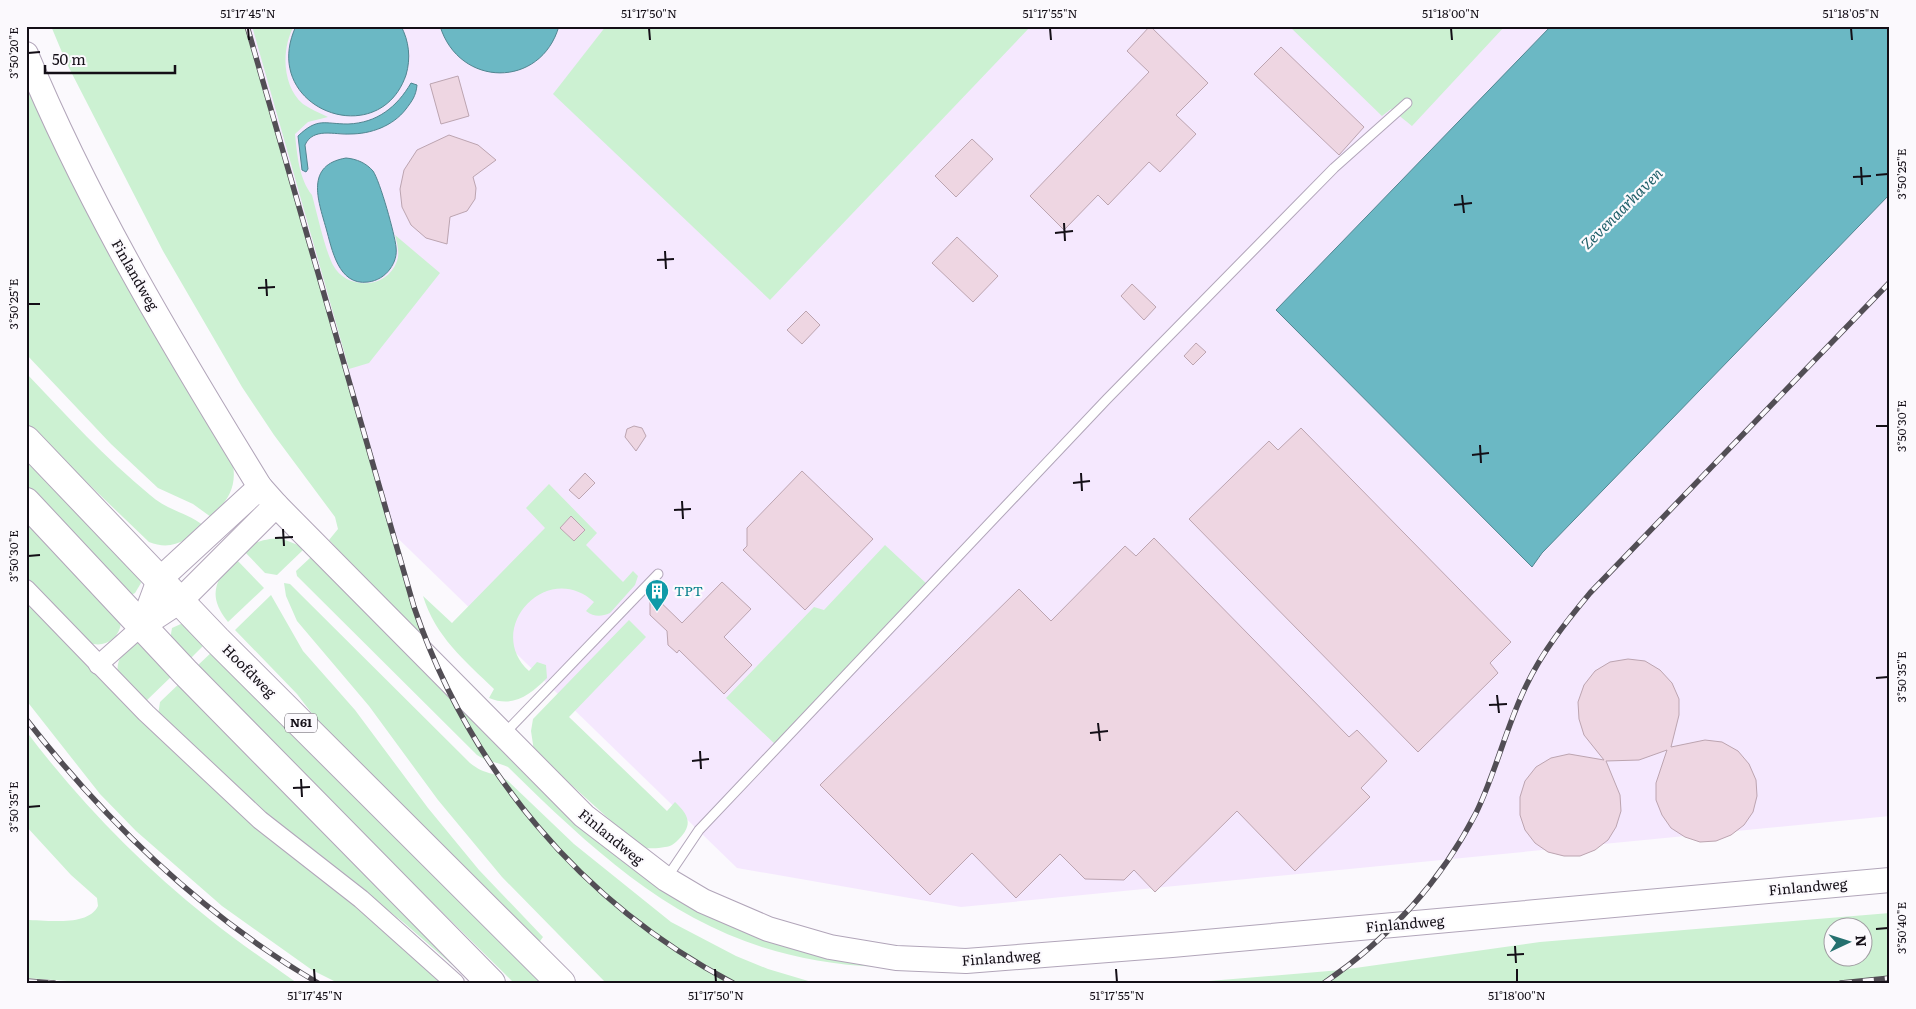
<svg xmlns="http://www.w3.org/2000/svg" width="1916" height="1009" font-family="Literata,serif">
	<rect width="100%" height="100%" fill="#fbf9fd"/>
	<!-- built -->
	<polygon fill="#f5e8fe" points="79,26 1890,26 1890,816 961,907 737,868 343,485"/>
	<!-- green -->
	<g fill="#ccf1d2" fill-rule="evenodd">
		<polygon points="51,26 247,26 411,599 428,647 329,540 338,529 335,517 274,435 242,387 163,251 66,62"/>
		<path d="M252,26H294C281,49 282,86 303,104C310,109 320,113 328,117L308,122L295,134C297,154 299,179 312,195C317,213 325,250 333,265C346,290 387,290 397,261C400,253 397,243 395,235L440,273L369,363L349,369Z"/>
		<polygon points="606,26 1031,26 770,300 553,94"/>
		<polygon points="1289,26 1505,26 1412,126 1391,109 1382,116"/>
		<path d="M26,74L232,460C238,485 229,500 211,517L193,504L158,488L111,444L26,354Z"/>
		<path d="M26,373C66,415 105,458 150,495C165,509 187,513 203,525C188,541 171,551 149,542L26,424Z"/>
		<polygon points="26,455 139,576 141,583 135,593 129,596 34,497 26,487"/>
		<path d="M549,484L597,533L586,545L623,582L633,571L638,576L635,585L610,613C601,617 594,617 586,611L594,602C547,559 483,629 529,671L537,662L546,665L547,678C530,695 513,708 489,698L494,689C465,661 435,636 423,596L452,623L545,528L526,508Z"/>
		<path d="M26,516L121,623C119,639 105,648 89,643L26,581Z"/>
		<path d="M280,538L298,545L303,550L277,575L265,573L243,550C255,541 266,539 280,538Z"/>
		<polygon points="885,545 928,585 776,745 726,698 814,607 824,610"/>
		<path d="M234,557L264,588L228,622C207,596 215,581 234,557Z"/>
		<path d="M311,557L508,751L647,875L879,967C712,960 621,878 508,767C498,762 487,762 477,755L297,576L296,571Z"/>
		<path d="M284,583L290,584L470,763C486,776 494,771 508,781L574,844L671,922L736,956L768,969L815,983H606L502,877L438,800L369,706L297,621L286,596Z"/>
		<polygon points="271,595 303,651 355,710 428,808 479,870 543,937 538,944 336,745 297,694 235,630"/>
		<polygon points="26,600 124,703 234,805 450,983 338,983 312,970 222,906 136,831 100,794 26,700"/>
		<path d="M629,620L646,637L569,717L667,811L675,802C689,815 693,825 679,839C675,843 671,847 665,847C657,849 648,848 641,848L534,751L531,731L533,719Z"/>
		<polygon points="183,623 207,642 188,661 170,640 172,628"/>
		<path d="M136,643H143L175,673L145,702L118,674C116,658 123,653 136,643Z"/>
		<polygon points="215,649 547,983 514,983 195,668"/>
		<polygon points="183,680 473,983 403,922 276,824 158,715 160,702"/>
		<path d="M26,731C79,801 139,863 208,918C236,941 267,961 297,983H95L26,978V920C46,920 88,927 98,906L97,898L71,875L26,826Z"/>
		<path d="M1890,913V983H1185L1341,970L1540,942ZM1834,926H1864V956H1834Z"/>
	</g>
	<!-- water -->
	<g fill="#6bb8c4" stroke="#518590">
		<path d="M296,26H401C409,41 411,58 406,75C379,154 258,108 296,26Z"/>
		<path d="M440,26H559C541,89 459,88 440,26Z"/>
		<polygon points="1551,26 1890,26 1890,194 1542,553 1532,567 1276,310"/>
		<path d="M411,83L417,85C416,96 412,101 406,109C393,126 371,134 350,134C335,135 313,127 305,145L308,169L306,172L302,170L298,136C318,117 324,124 348,124C377,123 397,107 411,83Z"/>
		<path d="M346,158C357,159 366,163 373,171C380,181 395,235 396,247C397,255 395,262 390,269C385,276 377,281 368,282C338,286 332,249 326,228C318,200 305,165 346,158Z"/>
	</g>
	<!-- building -->
	<g fill="#eed6e2" stroke="#bca4b0">
		<polygon points="1150,26 1208,83 1176,115 1196,134 1160,172 1149,162 1108,205 1098,195 1064,230 1030,196 1149,72 1127,51"/>
		<polygon points="1281,47 1364,127 1339,155 1254,74"/>
		<polygon points="458,76 469,116 441,124 430,84"/>
		<polygon points="449,135 478,145 496,160 473,177 476,188 475,199 467,211 450,217 447,244 426,238 411,225 402,207 400,189 404,170 417,150"/>
		<polygon points="972,139 993,159 956,197 935,176"/>
		<polygon points="957,237 998,276 973,302 932,263"/>
		<polygon points="1132,284 1156,307 1144,320 1121,296"/>
		<polygon points="806,311 820,325 802,344 787,330"/>
		<polygon points="1196,343 1206,352 1193,365 1184,356"/>
		<polygon points="634,426 642,428 646,436 636,451 625,437 627,429"/>
		<polygon points="1301,428 1511,642 1490,663 1498,673 1418,752 1189,519 1269,441 1278,450"/>
		<polygon points="802,471 873,539 805,610 743,550 747,546 747,528"/>
		<polygon points="585,473 595,483 579,499 569,490"/>
		<polygon points="571,516 585,530 574,541 560,528"/>
		<polygon points="1154,538 1349,737 1357,730 1387,761 1361,788 1370,797 1295,871 1237,811 1155,892 1134,870 1124,880 1085,879 1060,854 1016,898 972,853 930,895 820,785 1019,589 1051,621 1125,546 1136,556"/>
		<polygon points="722,582 751,609 724,637 752,665 724,694 679,650 677,653 668,645 667,631 650,615 650,592 682,623"/>
		<polygon points="1628,659 1645,661 1660,670 1672,683 1679,699 1679,715 1671,747 1705,740 1722,742 1738,751 1749,764 1756,780 1757,796 1753,812 1744,825 1731,835 1716,841 1700,842 1685,837 1671,828 1662,815 1656,800 1656,783 1667,750 1639,760 1606,761 1620,795 1621,811 1616,827 1608,840 1595,850 1580,856 1564,856 1548,852 1535,843 1525,830 1520,815 1520,797 1525,781 1536,767 1551,758 1569,754 1604,760 1584,735 1579,719 1578,702 1584,685 1595,671 1610,662"/>
	</g>
	<g fill="none" stroke-linecap="round" stroke-linejoin="round">
		<!-- lane casing -->
		<g stroke="#b1a5b9" stroke-width="11">
			<g id="lane">
				<polyline points="504,734 658,574"/>
				<polyline points="666,879 699,830 1107,399 1334,168 1407,103"/>
			</g>
		</g>
		<!-- street casing -->
		<g stroke="#b1a5b9" stroke-width="20">
			<g id="street">
				<polyline points="26,589 146,713 260,820 361,899 455,983"/>
				<polyline points="98,665 142,626"/>
			</g>
		</g>
		<!-- secondary casing -->
		<g stroke="#b1a5b9" stroke-width="26">
			<g id="secondary">
				<path d="M26,54C89,206 174,347 260,487L276,505L584,816L666,879L703,901L768,929L830,947L896,958L966,961L1172,945L1890,880"/>
				<polyline points="142,626 159,580 260,487"/>
				<polyline points="142,626 180,601 276,505"/>
			</g>
		</g>
		<!-- primary casing -->
		<g stroke="#b1a5b9" stroke-width="30">
			<g id="primary">
				<polyline points="26,440 217,640 561,983"/>
				<polyline points="26,502 185,672 491,983"/>
			</g>
		</g>
		<!-- lane -->
		<use href="#lane" stroke="#fff" stroke-width="9"/>
		<!-- street -->
		<use href="#street" stroke="#fff" stroke-width="18"/>
		<!-- secondary -->
		<use href="#secondary" stroke="#fff" stroke-width="24"/>
		<!-- primary -->
		<use href="#primary" stroke="#fff" stroke-width="28"/>
		<!-- rail casing -->
		<g stroke="#524e55" stroke-width="5.5">
			<g id="rail">
				<path d="M247,26L414,607C469,769 581,903 733,983"/>
				<path d="M26,719C107,823 204,916 318,983"/>
				<polyline points="26,981 54,983"/>
				<path d="M1324,983C1388,939 1440,883 1476,813C1496,772 1506,727 1526,686C1542,652 1566,622 1590,593L1890,282"/>
				<polyline points="1841,983 1890,978"/>
			</g>
		</g>
		<!-- rail -->
		<use href="#rail" stroke="#fbf9fd" stroke-width="4" stroke-dasharray="11" stroke-linecap="butt"/>
	</g>
	<!-- ticks -->
	<path fill="none" stroke="#140f17" stroke-width="2" d="M248,28L249,40M649,28L650,40M1050,28L1051,40M1451,28L1452,40M1851,28L1852,40M28,53L40,52M1861,167L1862,185M1876,175L1888,174M1853,177L1871,176M1462,195L1464,213M1454,205L1472,203M1064,223L1065,241M1055,233L1073,231M665,251L666,269M657,260L674,259M266,279L267,296M258,288L275,287M28,304H40M1876,426H1888M1480,445L1481,463M1472,455L1489,453M1081,473L1082,491M1073,483L1090,481M682,501L683,519M674,510L691,509M283,529L284,546M275,538L293,537M28,556L40,555M1876,678L1888,677M1497,695L1499,713M1489,705L1507,704M1098,723L1100,741M1090,733L1108,731M700,751L701,769M692,761L709,759M301,779L302,797M293,788L310,787M28,807L40,806M1876,929L1888,928M1515,946L1516,963M1507,955L1524,954M314,969L315,982M715,969L716,982M1116,969L1117,982M1517,969V982"/>
	<!-- icons -->
	<defs>
		<g id="building-pin" transform="scale(1.25)"><path d="M0 17L-7.5 6A9.5 9.5 0 1 1 7.5 6Z" fill="#0f9aa8" stroke="#fbf9fd"/><path d="M-4-6H4V6H1V3H-1V6H-4ZM-2.5-4.3h1.7v1.8h-1.7ZM.8-4.3h1.7v1.8H.8ZM-2.5-1h1.7V.8h-1.7ZM.8-1h1.7V.8H.8Z" fill="#fff"/></g>
	</defs>
	<g fill-rule="evenodd">
		<use href="#building-pin" x="657" y="591"/>
	</g>
	<g text-anchor="middle" stroke-width="4.5" stroke-linejoin="round" paint-order="stroke">
		<!-- shield labels -->
		<rect fill="#fbf9fd" stroke="#59555c" stroke-width="1" x="285" y="713.5" width="32" height="19" rx="4"/>
		<g font-size="12" font-weight="bold" fill="#140f17">
			<text x="301" y="727">N61</text>
		</g>
		<!-- street labels -->
		<g font-size="14" fill="#140f17" stroke="#fbf9fd">
			<text transform="translate(135 275) rotate(60)" y="5">Finlandweg</text>
			<text transform="translate(249 671) rotate(45)" y="5">Hoofdweg</text>
			<text transform="translate(611 837) rotate(39)" y="5">Finlandweg</text>
			<text transform="translate(1808 887) rotate(-5)" y="5">Finlandweg</text>
			<text transform="translate(1405 924) rotate(-5)" y="5">Finlandweg</text>
			<text transform="translate(1001 958) rotate(-4)" y="5">Finlandweg</text>
		</g>
		<!-- culture labels -->
		<g font-size="14" fill="#0d838f" stroke="#fbf9fd" text-anchor="start">
			<text x="674" y="596">TPT</text>
		</g>
		<!-- water labels -->
		<g font-size="15" font-style="italic" fill="#206069" stroke="#fbf9fd">
			<text transform="translate(1622 209) rotate(-45)" y="5">Zevenaarhaven</text>
		</g>
	</g>
	<!-- border -->
	<rect width="1916" height="1009" fill="none" stroke="#fbf9fd" stroke-width="55"/>
	<!-- north arrow -->
	<g transform="translate(1848 942) rotate(86)"><circle r="24" fill="#fbf9fd" stroke="#9f9ba1"/>
	<path d="M0-4L9 19L0 12L-9 19Z" fill="#25706f"/>
	<text y="-8" font-size="14" font-weight="bold" text-anchor="middle" fill="#140f17">N</text>
	</g>
	<!-- scale -->
	<path d="M45 65v8h130v-8" fill="none" stroke="#140f17" stroke-width="2.5"/>
	<text x="52" y="65" font-size="15" fill="#140f17" stroke="#fbf9fd" stroke-width="4" paint-order="stroke">50 m</text>
	<rect x="28" y="28" width="1860" height="954" fill="none" stroke="#140f17" stroke-width="2"/>
	<g font-size="12" text-anchor="middle" fill="#140f17">
		<text x="248" y="18">51°17'45"N</text>
		<text x="649" y="18">51°17'50"N</text>
		<text x="1050" y="18">51°17'55"N</text>
		<text x="1451" y="18">51°18'00"N</text>
		<text x="1851" y="18">51°18'05"N</text>
		<text transform="translate(14 53) rotate(-90)" y="4">3°50'20"E</text>
		<text transform="translate(1902 174) rotate(-90)" y="4">3°50'25"E</text>
		<text transform="translate(14 304) rotate(-90)" y="4">3°50'25"E</text>
		<text transform="translate(1902 426) rotate(-90)" y="4">3°50'30"E</text>
		<text transform="translate(14 556) rotate(-90)" y="4">3°50'30"E</text>
		<text transform="translate(1902 677) rotate(-90)" y="4">3°50'35"E</text>
		<text transform="translate(14 807) rotate(-90)" y="4">3°50'35"E</text>
		<text transform="translate(1902 928) rotate(-90)" y="4">3°50'40"E</text>
		<text x="315" y="1000">51°17'45"N</text>
		<text x="716" y="1000">51°17'50"N</text>
		<text x="1117" y="1000">51°17'55"N</text>
		<text x="1517" y="1000">51°18'00"N</text>
	</g>
</svg>
